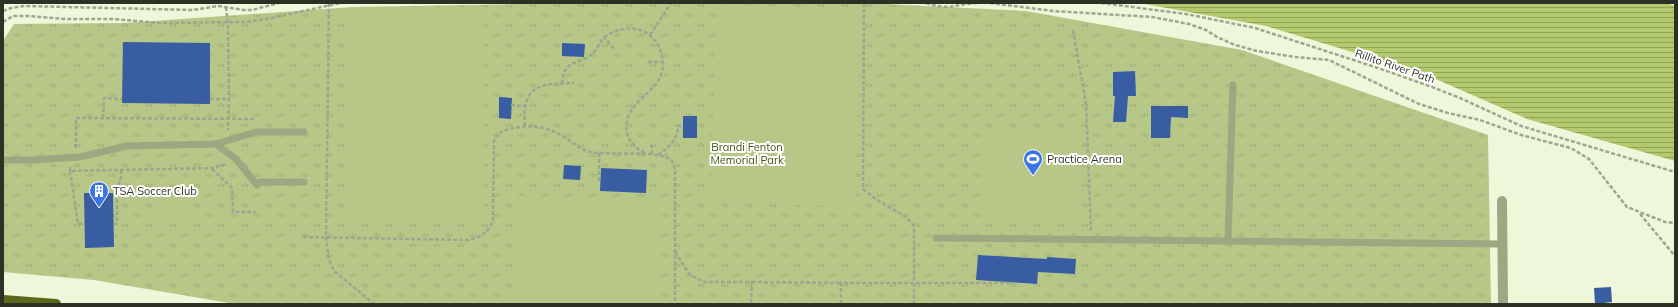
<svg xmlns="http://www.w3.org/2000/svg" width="1678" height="307" font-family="Mulish,sans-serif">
	<defs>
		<pattern id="park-tufts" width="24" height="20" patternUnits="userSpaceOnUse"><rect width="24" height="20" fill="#b7c788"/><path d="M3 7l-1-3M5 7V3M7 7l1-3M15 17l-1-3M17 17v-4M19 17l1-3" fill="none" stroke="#9eab75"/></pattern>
		<pattern id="water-rules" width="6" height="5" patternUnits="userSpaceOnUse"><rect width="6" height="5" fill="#b3c96d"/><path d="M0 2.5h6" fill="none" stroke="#92a459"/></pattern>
	</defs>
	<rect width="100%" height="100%" fill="#eef7d9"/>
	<!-- park -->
	<polygon fill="url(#park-tufts)" points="585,3 865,3 1026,11 1242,50 1488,135 1491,304 235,304 94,280 3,272 3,41 14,24 125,23 353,7"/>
	<!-- pitch -->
	<g fill="#b7c788">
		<polygon points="717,4 861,9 855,207 710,202"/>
		<polygon points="345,10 483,11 483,224 345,224"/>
		<polygon points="1082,130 1082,222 984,222 984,131"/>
		<polygon points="159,189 192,191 191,221 157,219"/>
		<polygon points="516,196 657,198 656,304 514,304"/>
	</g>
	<!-- water -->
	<polygon fill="url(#water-rules)" points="1139,3 1666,3 1675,6 1675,161 1527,119 1422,73 1266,26"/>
	<!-- building -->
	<g fill="#385da3">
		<polygon points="123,42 210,43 210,104 122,103"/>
		<polygon points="562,43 585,44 584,57 562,56"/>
		<polygon points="1135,71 1136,96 1128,96 1126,122 1113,122 1115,96 1113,96 1113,72"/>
		<polygon points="499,97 512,98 511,119 499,118"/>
		<polygon points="1151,106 1188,106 1188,118 1171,117 1170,138 1151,138"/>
		<rect x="683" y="116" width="14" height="22"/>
		<polygon points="564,165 581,166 580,180 563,179"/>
		<polygon points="601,168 647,170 646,193 600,191"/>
		<polygon points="84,193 113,193 114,247 85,248"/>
		<polygon points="978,255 1047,259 1047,257 1076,259 1075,274 1038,272 1037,284 976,280"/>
		<polygon points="1611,287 1612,302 1595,304 1594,288"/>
	</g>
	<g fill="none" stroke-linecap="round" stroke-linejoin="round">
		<!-- path -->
		<g stroke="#9fa58f" stroke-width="2.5" stroke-dasharray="4 2" stroke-linecap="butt">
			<polyline points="329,3 326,238 329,260 334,271 374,304"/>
			<polyline points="375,3 376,3"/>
			<polyline points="864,3 863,189 877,200 906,217 914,226 914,304"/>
			<path d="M926,3C949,11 956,4 978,3"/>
			<polyline points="990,3 1053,11 1152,17 1189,24 1206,30 1217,37 1235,45 1257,51 1295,57 1329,60 1419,104 1448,113 1480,120 1521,135 1571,148 1589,159 1627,207 1665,222 1675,223"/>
			<polyline points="1101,3 1186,14 1255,28 1378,68 1432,87 1460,98 1521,126 1675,172"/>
			<polyline points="226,7 228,26 229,99"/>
			<polyline points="3,11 11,8 24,6 193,10 218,6 244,10 252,10 279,3"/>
			<polyline points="3,22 13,16 29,16 65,19 112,19 160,23 245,22 267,19 340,3"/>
			<polyline points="1073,30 1086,104 1091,231"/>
			<polyline points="650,35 671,3"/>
			<path d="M604,37C614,31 624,27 636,29C646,31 655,38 659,47C676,88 632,94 627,121C624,135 632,147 645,153"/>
			<polyline points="648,62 662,62"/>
			<path d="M562,84C564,59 575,66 591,55C596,51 600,43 604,37L614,49"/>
			<polyline points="210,99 229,99 228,130"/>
			<polyline points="511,105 525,106"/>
			<polyline points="103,118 104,98 122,99"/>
			<path d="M525,126C522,84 539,84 574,83"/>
			<polyline points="76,148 76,118 256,119"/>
			<polyline points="599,153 599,181 600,181"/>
			<polyline points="652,154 652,145"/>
			<path d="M658,155C669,147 678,140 678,126H683"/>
			<polyline points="70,167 70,171 212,168 227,164"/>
			<polyline points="212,169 232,188 233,212 256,212"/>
			<polyline points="70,171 78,224 84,224"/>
			<polyline points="1640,214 1675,256"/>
			<polyline points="114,224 117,224 117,190 121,178 121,170"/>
			<path d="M303,237L468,240C481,237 486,234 493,222L494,141L498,133C521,123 546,124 567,139C575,144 581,150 591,152C609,156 661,149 672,161C673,163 674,167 675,169V304"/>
			<polyline points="675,252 690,275 705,282 752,282 751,304"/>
			<polyline points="752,282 841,283"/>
			<polyline points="841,304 841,283 1013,283"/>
		</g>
		<!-- lane -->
		<g stroke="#9da781" stroke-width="7">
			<polyline points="3,160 33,160 79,157 127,146 216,144"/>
			<polyline points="304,182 260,182 257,185 236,159 216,144 256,132 304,132"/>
			<polyline points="936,238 1502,244"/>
			<polyline points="1228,241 1233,85"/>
		</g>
		<!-- street -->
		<polyline stroke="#9da781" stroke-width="10" points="1502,201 1503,304"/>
		<!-- primary -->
		<polyline stroke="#59681a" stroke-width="10" points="3,300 56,304"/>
	</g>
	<!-- icons -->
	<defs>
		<g id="stadium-pin" transform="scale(1)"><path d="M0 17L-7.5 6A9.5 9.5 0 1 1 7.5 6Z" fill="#3b74e4" stroke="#fff"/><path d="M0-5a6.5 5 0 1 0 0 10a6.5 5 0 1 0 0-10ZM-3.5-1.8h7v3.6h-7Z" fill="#fff"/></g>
		<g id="building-pin" transform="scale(1)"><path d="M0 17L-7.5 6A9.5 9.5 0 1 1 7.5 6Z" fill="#3b74e4" stroke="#fff"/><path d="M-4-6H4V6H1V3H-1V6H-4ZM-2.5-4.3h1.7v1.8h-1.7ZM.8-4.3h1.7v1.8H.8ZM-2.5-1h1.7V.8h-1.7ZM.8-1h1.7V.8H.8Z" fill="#fff"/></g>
	</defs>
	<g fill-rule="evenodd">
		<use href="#stadium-pin" x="1033" y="159"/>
		<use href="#building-pin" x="99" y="191"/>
	</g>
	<g text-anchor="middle" stroke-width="4" stroke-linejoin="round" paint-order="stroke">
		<!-- street labels -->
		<g font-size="11" fill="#2d3025" stroke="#fff">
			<text transform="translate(1395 66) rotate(19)" y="4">Rillito River Path</text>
		</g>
		<!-- park labels -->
		<g font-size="11" fill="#485511" stroke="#fff">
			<text x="747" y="151">Brandi Fenton<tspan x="747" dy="13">Memorial Park</tspan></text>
		</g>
		<!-- poi labels -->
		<g font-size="11" fill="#2d3025" stroke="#fff" text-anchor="start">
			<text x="1047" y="163">Practice Arena</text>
			<text x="113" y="195">TSA Soccer Club</text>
		</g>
	</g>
	<!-- border -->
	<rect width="1678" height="307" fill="none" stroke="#2d3025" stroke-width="8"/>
</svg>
